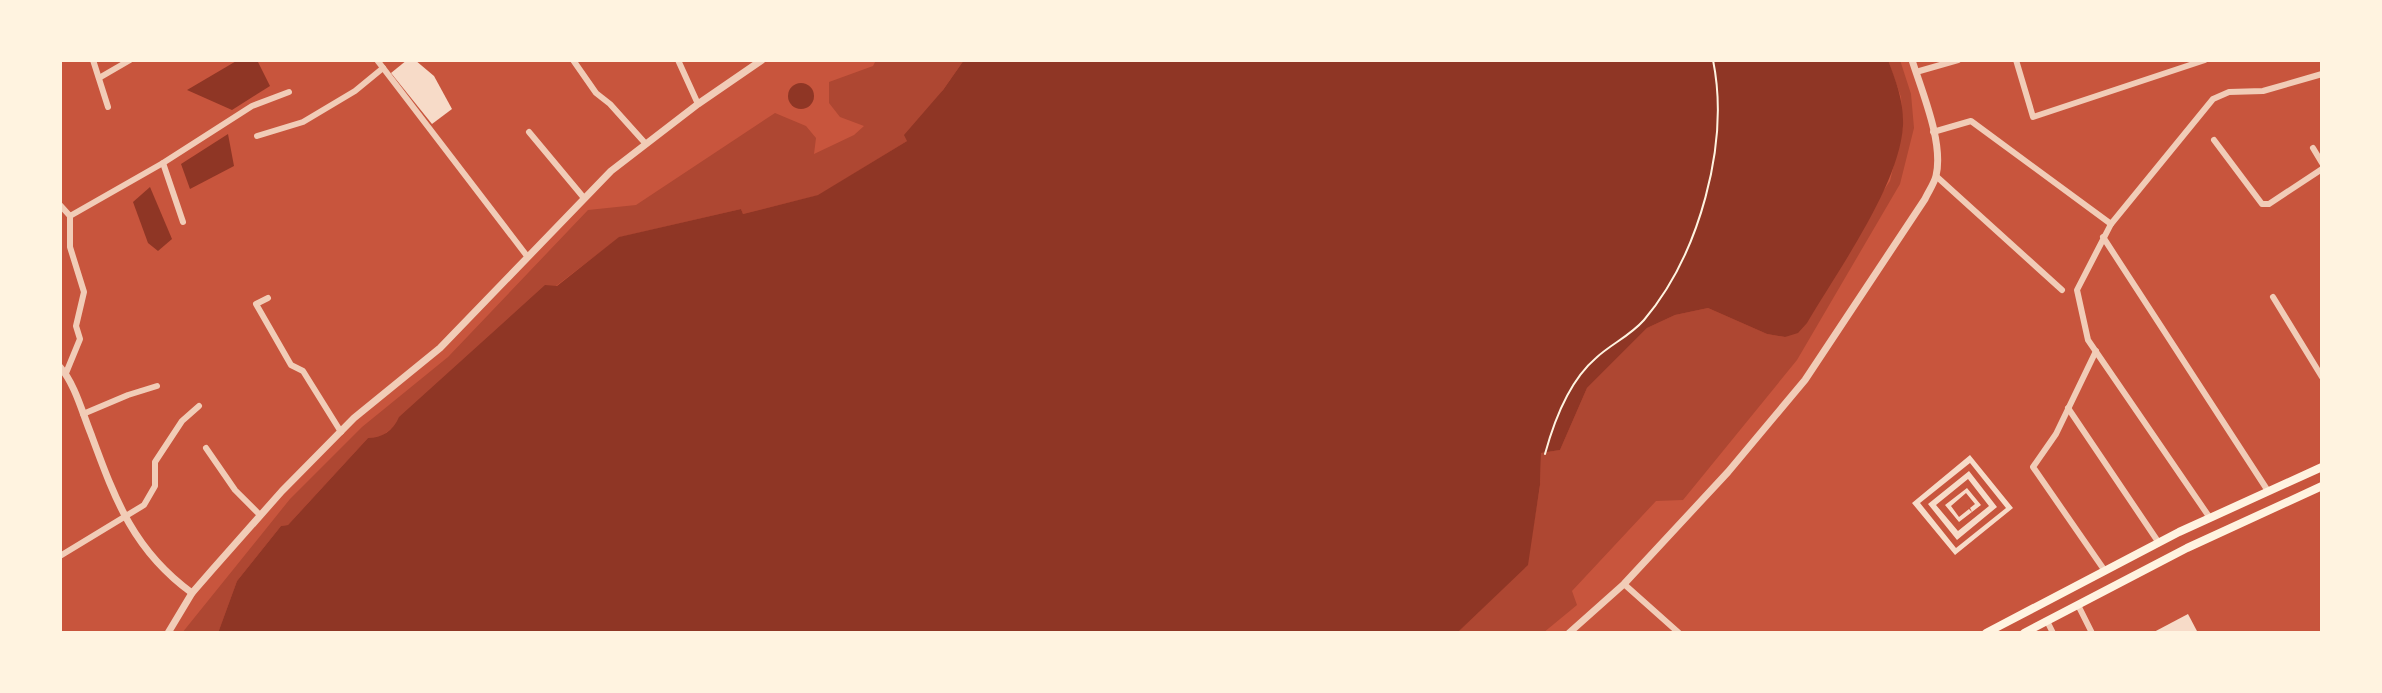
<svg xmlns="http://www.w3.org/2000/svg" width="2382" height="693" font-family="'Space Grotesk',sans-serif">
	<rect width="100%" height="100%" fill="#c8553d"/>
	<!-- green -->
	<g fill="#ae4732">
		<polygon points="876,60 964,60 907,141 819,195 743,214 741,209 620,237 556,286 395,426 379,438 368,438 288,525 281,526 237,581 218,633 182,633 290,499 362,427 448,357 588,210 636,205 775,113 806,126 816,138 814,154 854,135 864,126 840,117 829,103 829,82 873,66"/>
		<polygon points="1888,60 1900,60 1911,94 1914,128 1900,184 1797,360 1683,500 1656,501 1572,591 1577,605 1543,633 1457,633 1527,565 1540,486 1541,453 1560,450 1587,388 1647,328 1675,315 1708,308 1767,334 1785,337 1890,181 1903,127 1901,97"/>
	</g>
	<!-- water -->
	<g fill="#8f3625">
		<polygon points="238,60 257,60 270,86 232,110 187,90"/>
		<path d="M964,60H1888C1896,81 1904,102 1903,126C1899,186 1838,270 1807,323L1798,333L1785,337L1767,334L1708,308L1675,315L1647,328L1587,388L1560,450L1541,453L1540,485L1528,565L1457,633H1256L1248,631L1246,633H218L237,581L281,526L288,525L368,438C382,438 393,431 399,417L545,285L557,286L619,237L741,209L743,214L818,195L907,141L904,135L943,90Z"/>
		<circle cx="801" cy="96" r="13"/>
		<polygon points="228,134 234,166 190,189 181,164"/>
		<polygon points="150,187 172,239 158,251 148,243 133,202"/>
	</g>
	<!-- building -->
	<g fill="#f7dbc8" fill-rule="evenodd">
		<polygon points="407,60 415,60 434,76 452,109 432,124 391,73"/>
		<path d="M1970,455L2013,508L1955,555L1912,503ZM1970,463L2006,508L1956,548L1920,503Z"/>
		<path d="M1969,471L1997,507L1957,540L1928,504ZM1968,479L1989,506L1958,531L1936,505Z"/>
		<polygon points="1967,488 1981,505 1972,512 1970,508 1975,504 1966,493 1951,506 1959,517 1969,509 1972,512 1959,522 1945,505"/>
		<polygon points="2188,614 2198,633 2152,633"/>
	</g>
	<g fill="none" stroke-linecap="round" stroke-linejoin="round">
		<!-- path -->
		<path stroke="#fff3e0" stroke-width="2" d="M1545,454C1554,421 1569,381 1596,358C1611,344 1630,336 1644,320C1699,255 1730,144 1713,60"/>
		<!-- minor -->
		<g stroke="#f1ccb7" stroke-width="6">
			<polyline points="93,60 108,107"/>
			<polyline points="377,60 527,256"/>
			<polyline points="573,60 596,93 610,104 645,143"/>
			<polyline points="678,60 698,104"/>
			<polyline points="2016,60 2033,117 2205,60"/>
			<polyline points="1916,72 1958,60"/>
			<polyline points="99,78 130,60"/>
			<polyline points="529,132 584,198"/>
			<polyline points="1933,132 1971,121 2111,224 2213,99 2229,92 2263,91 2322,74"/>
			<polyline points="257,136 303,122 355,91 383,68"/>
			<polyline points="2214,140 2262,204 2269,204 2322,169"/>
			<polyline points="2313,148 2322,163"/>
			<polyline points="163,163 183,222"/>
			<polyline points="1936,176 2062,290"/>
			<polyline points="60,205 70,216 70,247 84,292 76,326 80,339 66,373"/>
			<polyline points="70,216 163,163 252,106 289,92"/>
			<polyline points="2111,224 2077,290 2088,340 2210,518"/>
			<polyline points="2103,237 2268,491"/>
			<polyline points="2273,297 2322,377"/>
			<polyline points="268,298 256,304 291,365 303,371 341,432"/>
			<polyline points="2096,351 2056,434 2033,467 2105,571"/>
			<polyline points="2068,408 2159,543"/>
			<polyline points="83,414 128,395 157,386"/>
			<polyline points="206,448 235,490 260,515"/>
			<polyline points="60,556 144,505 155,486 155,462 182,421 199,406"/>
			<polyline points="1624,584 1679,633"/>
			<polyline points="2078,605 2092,633"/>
			<polyline points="2047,621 2053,633"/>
		</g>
		<!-- tertiary -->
		<g stroke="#f1ccb7" stroke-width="7">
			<path d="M60,367C75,384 82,412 91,434C115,499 133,550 192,593"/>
			<polyline points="168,633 192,593 212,570 282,491 354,418 440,348 611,171 698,104 762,60"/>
			<path d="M1569,633L1624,584L1728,472L1805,380L1925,199C1928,192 1934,184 1936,176C1944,143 1922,92 1912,60"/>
		</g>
		<!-- secondary -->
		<g stroke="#fff3e0" stroke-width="8">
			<polyline points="1986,633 2179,532 2322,467"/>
			<polyline points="2024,633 2187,548 2322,486"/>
		</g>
	</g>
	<!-- border -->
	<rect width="2382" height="693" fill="none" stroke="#fff3e0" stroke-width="124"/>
</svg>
